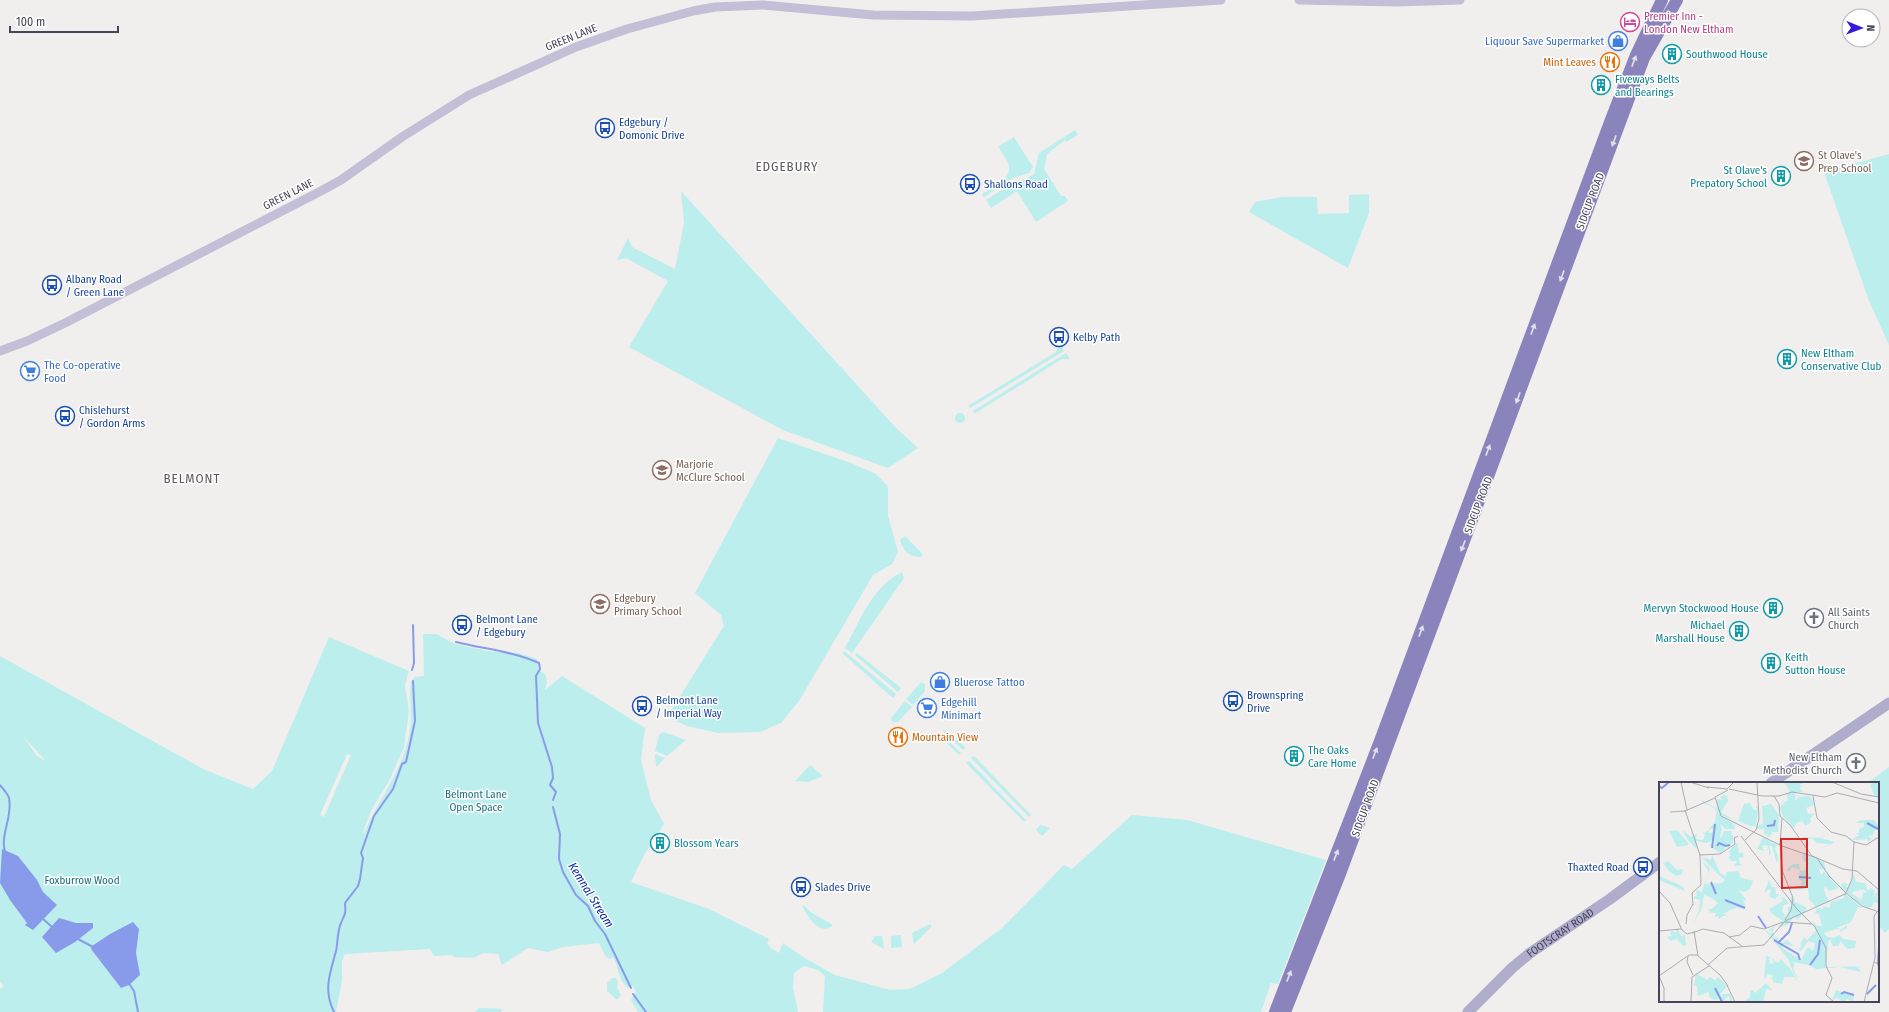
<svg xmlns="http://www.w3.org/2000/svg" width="1889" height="1012" font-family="'Fira Sans Condensed',sans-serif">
	<rect width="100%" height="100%" fill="#f0efed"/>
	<!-- green -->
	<g fill="#bbeeed" fill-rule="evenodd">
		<polygon points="1075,130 1078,135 1066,142 1065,140 1047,154 1044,169 1061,196 1065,196 1068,201 1036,222 1017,191 991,208 986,200 1014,182 1025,179 1034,174 1039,153"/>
		<path d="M1014,137L1033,167L1029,173L1013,178L984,197L982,194C993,187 1014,179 1008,163C1006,157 1000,152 999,146Z"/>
		<polygon points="1889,154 1889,345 1869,301 1824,172"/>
		<polygon points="681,191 896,428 918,448 888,468 783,430 629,347 668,281 626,258 617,260 628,238 632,247 675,269 684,223"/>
		<polygon points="1369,194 1369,213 1348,268 1249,212 1255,202 1282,197 1317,197 1318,214 1349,213 1349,195"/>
		<polygon points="1060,343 1064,351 970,408 968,406 1056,352"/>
		<polygon points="1066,353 1070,359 1062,359 974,414 973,411"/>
		<circle cx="960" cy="418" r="5"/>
		<polygon points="778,438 851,463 876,474 888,486 888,516 898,552 892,564 873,575 799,701 781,723 760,732 718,733 687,726 667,717 724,626 721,615 695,593"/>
		<path d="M905,536L922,553V557C909,557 904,552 900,540Z"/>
		<path d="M902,572L904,578L852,653L845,648C861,619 871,588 902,572Z"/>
		<path d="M423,634H436L455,644L488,651L518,653L537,659L538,670L545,674L547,681L545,690L562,676L645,728L641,760L651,800L664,824L644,855L631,882L709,909L769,939L767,943L771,948L779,953L783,943L806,959L835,975L890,990L910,989L942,973L1002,928L1064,865L1072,869L1132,815L1187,820L1326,860L1278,984L1271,983L1261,1012H823L825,976L818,970L804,966L794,973L793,988L798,1012H638L631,1000L636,992L633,986L628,988C616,976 620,970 613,957L611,959L606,957L599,943L563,947L548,952L528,948L502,965L498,954L483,953L474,958L454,957L451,955L434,956L430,949L345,954L342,961V980L336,1012H0V989L4,986L0,982V656L203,769L253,789L272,771L329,637L409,671L405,685L409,711L404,747L390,779L372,809L363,832L364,833C377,803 396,779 406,748C409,738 411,725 411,714C411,703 409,693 411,681L415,677L424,676ZM23,736L46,761L37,756ZM347,754L351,755L324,817L320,815Z"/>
		<polygon points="844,651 896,694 893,698 842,653"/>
		<polygon points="857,653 901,688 898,692 855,655"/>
		<polygon points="921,682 925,684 925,691 913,705 906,699"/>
		<polygon points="905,701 912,707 898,722 892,722 891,718"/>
		<polygon points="944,729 966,748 963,750 943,731"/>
		<polygon points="663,732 686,740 667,756 655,751 659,735"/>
		<polygon points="940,733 961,753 959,755 939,735"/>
		<polygon points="655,754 665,758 656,767"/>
		<polygon points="974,756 1031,815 1029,817 971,758"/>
		<polygon points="969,761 1026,820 1024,822 966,763"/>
		<polygon points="810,765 823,776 808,782 795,781"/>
		<polygon points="1889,767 1889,929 1885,933 1878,925 1878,783 1868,783"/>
		<polygon points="1040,825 1050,828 1042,836 1036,830"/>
		<path d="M803,905L812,913L833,925C820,937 808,917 802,906Z"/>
		<polygon points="930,924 932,926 914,944 912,933"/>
		<polygon points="901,935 902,947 891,948 891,936"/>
		<polygon points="875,936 882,936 884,949 871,942"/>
		<polygon points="612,978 616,978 618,982 617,987 621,995 618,999 616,999 607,991 607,983"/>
		<polygon points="479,1008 502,1009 501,1012 475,1012"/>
	</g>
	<!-- water -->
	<g fill="#889beb">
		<polygon points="2,849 18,856 37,880 43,892 57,905 33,930 25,925 27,923 10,900 0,883"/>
		<polygon points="59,918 76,923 93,923 93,928 75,942 56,953 42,937"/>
		<polygon points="133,922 139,929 136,953 140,975 129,985 121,988 91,949 92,946 110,934"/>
	</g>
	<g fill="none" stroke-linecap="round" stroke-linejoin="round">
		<!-- stream -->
		<g stroke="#889beb" stroke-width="2">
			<path d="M456,642C484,649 512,651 539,663L540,669L536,676L538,723L552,767L553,778L550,785L556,792L553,800"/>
			<polyline points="412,670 414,663 413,625"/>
			<path d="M0,785C3,789 8,794 9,798C13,817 0,834 5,852"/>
			<polyline points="553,807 560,834 559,859 563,872 576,895 588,906 595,921 605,934 631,988"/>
			<polyline points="42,918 52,927"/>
			<polyline points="78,939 93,947"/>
			<polyline points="128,982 134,991 138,1012"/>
			<polyline points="633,994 646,1012"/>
			<path d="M334,1012C323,990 330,973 336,951C338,942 337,932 341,923C345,912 346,917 345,903L358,886L360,879L363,858L361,853L374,816L393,789L402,764L406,762L415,721L413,681"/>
		</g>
		<!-- secondary -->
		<g stroke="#c2bfd6" stroke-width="9">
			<polyline points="1299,0 1397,2 1460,0"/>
			<polyline points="0,351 27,341 65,323 321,191 341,180 402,137 469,95 576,47 627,29 693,11 715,7 763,5 873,15 972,16 1221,0"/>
		</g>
		<!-- primary -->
		<g stroke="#afaccc" stroke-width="11">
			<polyline points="1771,783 1889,703"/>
			<path id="s1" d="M1468,1012L1512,968L1530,953L1610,899L1660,862"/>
		</g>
		<!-- highway -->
		<g stroke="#8b84bc" stroke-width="12">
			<polyline points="1275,1012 1380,741 1610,122 1636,55 1662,0"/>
			<polyline points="1285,1012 1340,874 1644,58 1677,0"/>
		</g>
	</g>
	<!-- one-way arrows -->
	<defs><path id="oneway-solid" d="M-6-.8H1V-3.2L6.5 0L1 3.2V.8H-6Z"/></defs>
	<g fill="#e2e0ee">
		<use href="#oneway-solid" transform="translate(1634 61) rotate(-69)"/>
		<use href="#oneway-solid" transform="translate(1614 141) rotate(110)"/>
		<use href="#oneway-solid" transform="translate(1562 276) rotate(110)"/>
		<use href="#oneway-solid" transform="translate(1533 329) rotate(-70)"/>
		<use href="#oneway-solid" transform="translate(1518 398) rotate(110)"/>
		<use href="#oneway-solid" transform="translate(1488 450) rotate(-70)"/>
		<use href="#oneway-solid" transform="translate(1463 546) rotate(111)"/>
		<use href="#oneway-solid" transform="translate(1421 631) rotate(-70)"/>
		<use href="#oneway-solid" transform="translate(1375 753) rotate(-69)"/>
		<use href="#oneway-solid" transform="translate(1336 855) rotate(-69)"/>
		<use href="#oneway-solid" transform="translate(1289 976) rotate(-69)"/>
	</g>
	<!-- icons -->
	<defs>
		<g id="hotel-ring" transform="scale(1)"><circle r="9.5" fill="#fff" stroke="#d1479c" stroke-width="1.5"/><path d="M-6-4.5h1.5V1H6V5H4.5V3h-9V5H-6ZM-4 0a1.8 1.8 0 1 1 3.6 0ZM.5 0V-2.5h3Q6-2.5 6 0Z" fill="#d1479c"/></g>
		<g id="shop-ring" transform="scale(1)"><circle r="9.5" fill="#fff" stroke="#3f7fe0" stroke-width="1.5"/><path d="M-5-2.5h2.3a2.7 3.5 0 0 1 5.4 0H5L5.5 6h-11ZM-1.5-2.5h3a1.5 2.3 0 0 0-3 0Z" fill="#3f7fe0"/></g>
		<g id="building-ring" transform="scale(1)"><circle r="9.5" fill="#fff" stroke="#0f9aa8" stroke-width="1.5"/><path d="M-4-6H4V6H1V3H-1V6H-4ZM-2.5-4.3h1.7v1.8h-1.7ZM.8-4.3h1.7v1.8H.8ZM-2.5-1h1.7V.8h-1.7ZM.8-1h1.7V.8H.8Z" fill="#0f9aa8"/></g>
		<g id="restaurant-ring" transform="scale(1)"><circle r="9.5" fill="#fff" stroke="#e8710a" stroke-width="1.5"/><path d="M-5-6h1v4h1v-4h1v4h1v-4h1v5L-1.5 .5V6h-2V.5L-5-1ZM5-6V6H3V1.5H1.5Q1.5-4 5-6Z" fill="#e8710a"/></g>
		<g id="bus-ring" transform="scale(1)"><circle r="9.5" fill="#fff" stroke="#1a4fb4" stroke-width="1.5"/><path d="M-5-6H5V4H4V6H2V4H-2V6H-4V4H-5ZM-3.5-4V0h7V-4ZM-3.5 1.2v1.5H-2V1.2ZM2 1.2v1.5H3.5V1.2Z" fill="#1a4fb4"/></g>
		<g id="school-ring" transform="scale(1)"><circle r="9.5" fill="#fff" stroke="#8d6e63" stroke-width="1.5"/><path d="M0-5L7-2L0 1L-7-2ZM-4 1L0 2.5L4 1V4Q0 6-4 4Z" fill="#8d6e63"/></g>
		<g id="supermarket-ring" transform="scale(1)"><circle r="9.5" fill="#fff" stroke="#3f7fe0" stroke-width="1.5"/><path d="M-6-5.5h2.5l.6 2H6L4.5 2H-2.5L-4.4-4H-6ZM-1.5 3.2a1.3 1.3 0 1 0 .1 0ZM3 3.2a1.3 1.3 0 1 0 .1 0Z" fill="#3f7fe0"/></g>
		<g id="church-ring" transform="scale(1)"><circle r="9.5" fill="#fff" stroke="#6b7280" stroke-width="1.5"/><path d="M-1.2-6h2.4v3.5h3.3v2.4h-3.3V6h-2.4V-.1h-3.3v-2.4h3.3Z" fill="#6b7280"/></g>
	</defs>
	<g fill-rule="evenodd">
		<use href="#hotel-ring" x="1630" y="22"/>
		<use href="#shop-ring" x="1618" y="41"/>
		<use href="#building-ring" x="1672" y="54"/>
		<use href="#restaurant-ring" x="1610" y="62"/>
		<use href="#building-ring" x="1601" y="85"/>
		<use href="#bus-ring" x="605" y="128"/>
		<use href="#school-ring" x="1804" y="161"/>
		<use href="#building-ring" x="1781" y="176"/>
		<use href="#bus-ring" x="970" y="184"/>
		<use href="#bus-ring" x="52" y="285"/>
		<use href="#bus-ring" x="1059" y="337"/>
		<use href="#building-ring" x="1787" y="359"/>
		<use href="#supermarket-ring" x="30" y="371"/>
		<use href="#bus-ring" x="65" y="416"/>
		<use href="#school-ring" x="662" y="470"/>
		<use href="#school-ring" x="600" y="604"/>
		<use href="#building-ring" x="1773" y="608"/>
		<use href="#church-ring" x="1814" y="618"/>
		<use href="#bus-ring" x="462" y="625"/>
		<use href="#building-ring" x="1739" y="631"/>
		<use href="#building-ring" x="1771" y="663"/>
		<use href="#shop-ring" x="940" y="682"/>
		<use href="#bus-ring" x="1233" y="701"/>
		<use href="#bus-ring" x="642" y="706"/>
		<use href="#supermarket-ring" x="927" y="708"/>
		<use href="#restaurant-ring" x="898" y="737"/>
		<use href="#building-ring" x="1294" y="756"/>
		<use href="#church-ring" x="1856" y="763"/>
		<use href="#building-ring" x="660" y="843"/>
		<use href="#bus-ring" x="1643" y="867"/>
		<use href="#bus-ring" x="801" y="887"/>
	</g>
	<g text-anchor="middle" stroke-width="3" stroke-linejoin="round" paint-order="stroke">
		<!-- hotel labels -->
		<g font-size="11" fill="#b23c85" stroke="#fff" text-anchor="start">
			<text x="1644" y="20">Premier Inn -<tspan x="1644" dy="13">London New Eltham</tspan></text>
		</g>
		<!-- street labels -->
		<g font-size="11" fill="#47455a" stroke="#fff">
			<text transform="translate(571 37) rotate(-22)" y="4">GREEN LANE</text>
			<text transform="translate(288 194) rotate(-27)" y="4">GREEN LANE</text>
			<text transform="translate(1590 201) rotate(-69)" y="4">SIDCUP ROAD</text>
			<text transform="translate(1478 505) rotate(-69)" y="4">SIDCUP ROAD</text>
			<text transform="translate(1365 808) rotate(-70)" y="4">SIDCUP ROAD</text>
			<text dy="4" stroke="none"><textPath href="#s1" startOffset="122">FOOTSCRAY ROAD</textPath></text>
		</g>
		<!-- shop labels -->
		<g font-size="11" fill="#366cbe" stroke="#fff" text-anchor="start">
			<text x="1604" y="45" text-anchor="end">Liquour Save Supermarket</text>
			<text x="44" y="369">The Co-operative<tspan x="44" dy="13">Food</tspan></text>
			<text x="954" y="686">Bluerose Tattoo</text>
			<text x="941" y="706">Edgehill<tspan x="941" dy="13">Minimart</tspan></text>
		</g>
		<!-- culture labels -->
		<g font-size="11" fill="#0d838f" stroke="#fff" text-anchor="start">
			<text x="1686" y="58">Southwood House</text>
			<text x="1615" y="83">Fiveways Belts<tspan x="1615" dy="13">and Bearings</tspan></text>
			<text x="1767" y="174" text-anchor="end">St Olave's<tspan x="1767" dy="13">Prepatory School</tspan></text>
			<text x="1801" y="357">New Eltham<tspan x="1801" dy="13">Conservative Club</tspan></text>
			<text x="1759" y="612" text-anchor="end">Mervyn Stockwood House</text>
			<text x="1725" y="629" text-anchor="end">Michael<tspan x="1725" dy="13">Marshall House</tspan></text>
			<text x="1785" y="661">Keith<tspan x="1785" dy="13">Sutton House</tspan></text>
			<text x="1308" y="754">The Oaks<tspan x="1308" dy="13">Care Home</tspan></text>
			<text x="674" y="847">Blossom Years</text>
		</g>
		<!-- food labels -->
		<g font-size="11" fill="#c56008" stroke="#fff" text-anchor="end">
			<text x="1596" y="66">Mint Leaves</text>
			<text x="912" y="741" text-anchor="start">Mountain View</text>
		</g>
		<!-- transit labels -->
		<g font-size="11" fill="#164399" stroke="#fff" text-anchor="start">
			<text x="619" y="126">Edgebury /<tspan x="619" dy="13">Domonic Drive</tspan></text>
			<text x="984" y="188">Shallons Road</text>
			<text x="66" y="283">Albany Road<tspan x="66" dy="13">/ Green Lane</tspan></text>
			<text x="1073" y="341">Kelby Path</text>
			<text x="79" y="414">Chislehurst<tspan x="79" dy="13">/ Gordon Arms</tspan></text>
			<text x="476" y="623">Belmont Lane<tspan x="476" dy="13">/ Edgebury</tspan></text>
			<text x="1247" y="699">Brownspring<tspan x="1247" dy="13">Drive</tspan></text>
			<text x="656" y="704">Belmont Lane<tspan x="656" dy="13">/ Imperial Way</tspan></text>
			<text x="1629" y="871" text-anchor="end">Thaxted Road</text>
			<text x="815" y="891">Slades Drive</text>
		</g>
		<!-- education labels -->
		<g font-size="11" fill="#785e54" stroke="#fff" text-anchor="start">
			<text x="1818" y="159">St Olave's<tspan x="1818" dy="13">Prep School</tspan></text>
			<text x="676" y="468">Marjorie<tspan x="676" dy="13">McClure School</tspan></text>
			<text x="614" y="602">Edgebury<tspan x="614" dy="13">Primary School</tspan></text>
		</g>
		<!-- worship labels -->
		<g font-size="11" fill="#5b616d" stroke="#fff" text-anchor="start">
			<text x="1828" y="616">All Saints<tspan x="1828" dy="13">Church</tspan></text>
			<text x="1842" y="761" text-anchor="end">New Eltham<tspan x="1842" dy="13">Methodist Church</tspan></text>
		</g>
		<!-- park labels -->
		<g font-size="11" fill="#17717b" stroke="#fff">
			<text x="476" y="798">Belmont Lane<tspan x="476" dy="13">Open Space</tspan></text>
			<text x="82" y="884">Foxburrow Wood</text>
		</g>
		<!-- water labels -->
		<g font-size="12" font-style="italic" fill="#0c2aa6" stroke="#fff">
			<text transform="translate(591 895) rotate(58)" y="4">Kemnal Stream</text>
		</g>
		<!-- quarter labels -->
		<g font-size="13" letter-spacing="1" fill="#5b5a62" stroke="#fff">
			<text x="787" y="171">EDGEBURY</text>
			<text x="192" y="483">BELMONT</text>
		</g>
	</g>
	<!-- overview -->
	<g transform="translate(1659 782)">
		<rect width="220" height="220" fill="#f0efed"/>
		<path d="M125,0H145L140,3L143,4L141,6L144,10H136V13L143,14H137L136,17L137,19L139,15L150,14L153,17L155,23L147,26L149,32L156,31L151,37L152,40L147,44L143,39L137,41L135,46L124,35L121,25L125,22L123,16L125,20L129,19L128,12L131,10ZM216,0H220V14L215,13L211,3ZM65,13L68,14L69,19L62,30L79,41L59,31L76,43L75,47H67L61,42L63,47L61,54L62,56L65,49H73L72,53H74L77,55L74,54V61L67,64L62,72L51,64L52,61L53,64L56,62L55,58L48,61L37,59L38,67L29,58L25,51L24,48L32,55L38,52L37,57L42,58L45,57L46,52L44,51V49L45,51L50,48V51L55,50L53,46L51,48L50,47L56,40L58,28L56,29L57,27L43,20V18L58,27L57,17L64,18L61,15ZM91,21L95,28H98L97,24H99L97,44L104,42L103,24L112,22L120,33L119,50H113L111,55L105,52V47H98V44H92L79,39L85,22ZM202,38H215L220,44V48L217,47L213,54L211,52L210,55L213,57L209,60L208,57L195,58L193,57L201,53L195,51H200V47L205,45V41H197ZM18,48L30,62L29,63L18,65L10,49ZM171,50L162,56L176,60L174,61L173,62L171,63L159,67L172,62L157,61L154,57L145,56L143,59L141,57L144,55L161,56ZM104,55L118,63L116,66L119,74L118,82L113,64H110L112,71L110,74V68H106L110,67L108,63L103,64L105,69L98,67ZM79,61L80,71H84L85,75L80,76L81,82L84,83L75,84L78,79H73L69,75L72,74L70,69L76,62ZM144,71L158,77L163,83L159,77L165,80L167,89L182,105L183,101L189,102L187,105L190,106L195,92L197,100L206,101L209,109L212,106L216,109L214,115L217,113L216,111H220L217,115L220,117L219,121L215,120L213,125H207L200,121L178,102L170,94L164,85V88L160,86L162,93L165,90L180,106L170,109L166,104L165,109L170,119L157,125L150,117L149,106L139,108L143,99L139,97L141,88L133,85L131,89L127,88L134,82H140L141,88L145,89L148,82L143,76ZM201,107L208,109L207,111L204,110L203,118L193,112L194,109H200ZM53,73L61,91L66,94L68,90L80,89L81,95L94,99L91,107L86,110L79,108L86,116L87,120L83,116L87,125L76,126L63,132H67L68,135L66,133L59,137L60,134L56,135L57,131L48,130L52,129L48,127H53L59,121L53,116L45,113L42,128L33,143L40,129L41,118L34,116L38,113L37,109L40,108L42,111L49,92V88L44,81V80L61,94L51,86L46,102L63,101L66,98L59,92L42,75L48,80L43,75L52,78ZM9,79L18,88L24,87L23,92L17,94L10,89L4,81ZM0,94L23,104L26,109L0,98ZM110,98L113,105H116L117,112H121L116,117L110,114L113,109L110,113L112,109L110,107L105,111ZM185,111L204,126L199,125L192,140L178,146L183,147L188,143V146L181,150L182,147H176L165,151L168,155L175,156L180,153L185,157L197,159L196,166L188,167L182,159L179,164H174L171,157L169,160L167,185L204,184L194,185L203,186H198L200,187L202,190L181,185L157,187L143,179L150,183L132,180L136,182L134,187L140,199L134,190L129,177L105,147L112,152L114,148L111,150L110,148L116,144L114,149L115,155L120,156L118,160L121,162L128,158L136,165L125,162L123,166L142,178L149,165L154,169L156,161L149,159L142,169L139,168L143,163L141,162L145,156L143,154L148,158L157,149L153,139L158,144H163L160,132L156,131L158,126L164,127L165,124L170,126L172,120L185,116ZM133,114L136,120L147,125V128L138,138L136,134L128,143L119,145L124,139L113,132L110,127L124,119L122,117L125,115L130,122L124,123L123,129L127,135L129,131L126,130H129V125H132L131,116ZM18,146L22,154L26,153L27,163L24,164L18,157L12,159L8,155L13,154L11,151L13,149L17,151ZM107,173L112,176H110L111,182L115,181L113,176L118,181L122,178L121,176L132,188L139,200L135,195H125L123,202L114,200V197H111L115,194L109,192L105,198ZM37,191L48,198L51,195L56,198L59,195L68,204L61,212L64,216L63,212H71L74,220H71L70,214L63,220L59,213V217L55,218L50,215V210L39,214L38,204H35ZM107,201L113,208L107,207L104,220H84L91,215V209L94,208L96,211ZM177,208L195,213L194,219L188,217L184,220L178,216L173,218Z" fill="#bbeeed" fill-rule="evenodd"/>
		<path fill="none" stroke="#889beb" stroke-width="2" d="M0,4L3,6L10,0M208,41L219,47M108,44L115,43L116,38M58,64L60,61L67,64L71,63M53,66L56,42M140,95L152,96M52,100L57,112M66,118L86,126M99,134L107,146M115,158L139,172L141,178M119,161L130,150L133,141M219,182L220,165M151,183L159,172L161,158M56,206L63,220M182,212L185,210L195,213M208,212L217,203"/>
		<path fill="none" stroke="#acabb2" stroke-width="1" d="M22,0L28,28M31,0L50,6M173,0L202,12L220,15M48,5L68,7L75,0M70,7L103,14H120L133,10L166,15L178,11L220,21M115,14L120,22L121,34L131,43L153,74L184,87L198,89L220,108M154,14L158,36L172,50L187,54L195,60L193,97M56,15L62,34L123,64L158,76L170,94L187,111L203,124L220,130M56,15L69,8M26,28L41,73M11,30L26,29L56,16M82,54L137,126L156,145L167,166V184L173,196L167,213L175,220M86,58L97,48L100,37L98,0M195,60L207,63L220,55M121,61L123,88L134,116L132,128L126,138M121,63L123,36M41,73L61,72L76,62L75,56L79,54M0,109L11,121L23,148L28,152L36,150M186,113L193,97M34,123L33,111L42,103L41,72M126,140L153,142M27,142L28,133L34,122M0,149L22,147M35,149L39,174L61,193L69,204M36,150L44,147L65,151L83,164M70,155L81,153L92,144L105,147L124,140M29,174L28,180L34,193M215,180L219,182L220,194M49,183L68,166L105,163L126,139L186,112M0,194L30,173H39M0,194L5,206V220M68,203L76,220M32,220L33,195L50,184M205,220L216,176L215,134L218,130"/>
		<path fill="#d62828" fill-opacity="0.15" stroke="#d62828" stroke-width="2" d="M122,57H148V105L123,106Z"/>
		<rect width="220" height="220" fill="none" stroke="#47455a" stroke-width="2"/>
	</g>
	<!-- north arrow -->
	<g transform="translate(1861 28) rotate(91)"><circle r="19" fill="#ffffff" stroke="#b5b5bd"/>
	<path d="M0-3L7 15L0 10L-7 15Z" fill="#3919de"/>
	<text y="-6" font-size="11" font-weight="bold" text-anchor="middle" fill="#47455a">N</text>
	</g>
	<!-- scale -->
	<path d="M10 26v6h108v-6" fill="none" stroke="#47455a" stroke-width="2"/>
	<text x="16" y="26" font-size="12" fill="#47455a" stroke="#ffffff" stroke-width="3" paint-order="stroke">100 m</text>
</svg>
